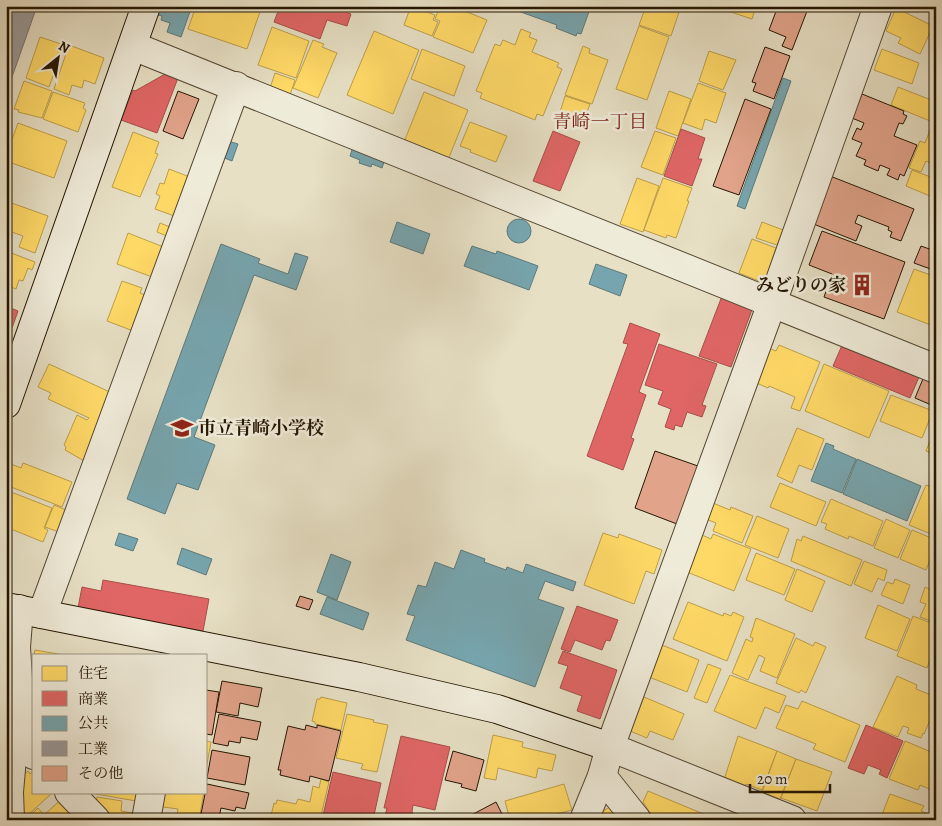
<svg xmlns="http://www.w3.org/2000/svg" width="942" height="826" font-family="Alegreya,'Noto Serif JP',serif">
	<rect width="100%" height="100%" fill="#e7e0c5"/>
	<filter id="stains"><feTurbulence type="fractalNoise" baseFrequency=".004" numOctaves="4"/><feColorMatrix values="0 0 0 0 .2 0 0 0 0 .09 0 0 0 0 .02 0 0 0 .5 -.17"/></filter>
	<radialGradient id="worn" r=".72"><stop offset=".6" stop-color="#630" stop-opacity="0"/><stop offset="1" stop-color="#630" stop-opacity=".3"/></radialGradient>
	<!-- homes -->
	<g fill="#ffd966" stroke="#bd9e48">
		<polygon points="59,6 78,6 75,12"/>
		<polygon points="196,6 262,6 247,49 188,29"/>
		<polygon points="411,6 435,15 433,20 438,22 432,36 404,25"/>
		<polygon points="440,6 452,6 487,20 473,53 433,37 440,21 435,19"/>
		<polygon points="646,6 681,6 671,36 639,25"/>
		<polygon points="727,6 756,6 752,19 725,10"/>
		<polygon points="896,8 933,26 920,54 898,43 901,38 886,31"/>
		<polygon points="639,26 669,37 647,100 616,89"/>
		<polygon points="272,27 309,41 296,78 258,65"/>
		<polygon points="521,29 531,33 529,37 537,40 532,52 559,63 557,67 562,69 543,116 537,114 535,120 480,98 482,93 476,91 495,44 500,46 503,40 515,45"/>
		<polygon points="374,31 419,50 393,114 347,95"/>
		<polygon points="40,37 64,45 49,87 26,78"/>
		<polygon points="313,40 324,44 322,47 337,53 318,98 293,88"/>
		<polygon points="69,45 104,58 95,84 84,80 82,88 72,85 69,95 54,89"/>
		<polygon points="583,46 590,49 589,53 608,60 592,104 565,95"/>
		<polygon points="422,49 465,66 454,96 411,79"/>
		<polygon points="882,49 919,63 912,84 874,70"/>
		<polygon points="709,51 736,60 723,90 699,81"/>
		<polygon points="275,73 295,80 290,95 270,88"/>
		<polygon points="24,81 52,91 42,118 18,112 19,110 14,109"/>
		<polygon points="698,83 726,93 716,123 705,119 702,130 683,123"/>
		<polygon points="898,87 936,102 935,123 891,105"/>
		<polygon points="669,91 691,99 678,136 656,128"/>
		<polygon points="53,92 85,103 83,108 86,110 78,132 43,119"/>
		<polygon points="424,92 468,110 448,160 404,142"/>
		<polygon points="565,96 590,104 584,120 560,112"/>
		<polygon points="470,122 507,136 496,162 470,152 471,150 460,146"/>
		<polygon points="18,123 67,141 54,178 6,161 6,156"/>
		<polygon points="932,125 936,127 936,165 926,161 921,172 909,168 920,141 925,143"/>
		<polygon points="655,131 676,138 663,175 641,167"/>
		<polygon points="133,132 159,142 155,153 158,154 140,197 112,187"/>
		<polygon points="169,169 195,179 180,218 155,209 160,196 156,194 160,183 164,184"/>
		<polygon points="912,170 936,179 930,196 906,186"/>
		<polygon points="637,178 659,186 643,232 620,224"/>
		<polygon points="663,178 692,188 687,201 689,201 676,238 667,235 666,238 644,230"/>
		<polygon points="6,201 48,216 35,253 19,247 23,236 6,230"/>
		<polygon points="762,222 783,230 777,245 756,238"/>
		<polygon points="160,223 175,229 172,238 157,232"/>
		<polygon points="128,233 166,248 155,278 117,264"/>
		<polygon points="752,239 776,248 764,283 739,273"/>
		<polygon points="6,251 35,262 32,270 28,268 23,281 19,280 16,289 6,285"/>
		<polygon points="914,269 936,277 936,327 897,312"/>
		<polygon points="122,281 142,288 140,293 150,297 136,332 107,321"/>
		<polygon points="779,345 820,362 800,411 791,408 795,397 769,386 768,388 752,381 766,347 776,351"/>
		<polygon points="49,364 112,393 86,462 65,450 66,447 64,445 77,415 87,420 89,418 48,399 51,393 38,387"/>
		<polygon points="824,364 889,391 869,438 805,411"/>
		<polygon points="891,395 933,411 922,438 880,421"/>
		<polygon points="936,426 936,455 926,451"/>
		<polygon points="797,428 824,439 812,470 799,465 792,483 777,476"/>
		<polygon points="6,462 21,468 23,463 72,482 62,507 6,485"/>
		<polygon points="780,483 826,502 816,526 770,507"/>
		<polygon points="926,485 936,489 936,536 909,525"/>
		<polygon points="6,490 52,508 44,528 48,530 43,542 6,527"/>
		<polygon points="831,499 883,521 873,546 849,536 848,539 825,529 827,524 821,522"/>
		<polygon points="713,503 730,510 731,507 753,516 742,543 713,531 716,523 706,519"/>
		<polygon points="54,505 66,510 59,532 45,527"/>
		<polygon points="757,516 789,529 778,558 745,545"/>
		<polygon points="886,519 910,530 898,558 874,548"/>
		<polygon points="912,530 936,540 936,545 926,570 900,559"/>
		<polygon points="603,533 618,538 619,534 662,550 654,574 646,571 634,604 584,585"/>
		<polygon points="713,534 751,549 734,591 687,572 702,535 711,539"/>
		<polygon points="803,536 862,560 851,586 791,561 797,539 801,541"/>
		<polygon points="756,553 795,569 784,595 746,580"/>
		<polygon points="864,561 887,570 884,581 878,578 872,592 854,584"/>
		<polygon points="797,569 825,581 812,612 785,600"/>
		<polygon points="895,579 910,585 903,604 881,595 887,582 893,584"/>
		<polygon points="925,587 936,592 936,623 920,617 926,604 920,602"/>
		<polygon points="688,602 723,616 724,613 731,616 733,612 744,617 727,661 673,639"/>
		<polygon points="878,605 910,619 897,651 865,638"/>
		<polygon points="913,616 936,625 936,655 932,654 927,668 897,656"/>
		<polygon points="756,618 795,634 777,678 760,671 765,658 759,655 748,680 732,673 746,639 752,642 753,638 750,637"/>
		<polygon points="796,638 813,646 815,642 826,647 806,693 801,690 799,693 776,683"/>
		<polygon points="662,645 699,660 687,692 649,677"/>
		<polygon points="35,650 64,655 34,655"/>
		<polygon points="34,656 34,692 27,691"/>
		<polygon points="708,664 721,669 707,703 694,698"/>
		<polygon points="730,675 786,696 779,713 765,707 756,729 714,711"/>
		<polygon points="897,676 917,685 916,689 936,697 936,706 924,734 923,733 921,738 907,733 909,728 903,726 898,737 873,727"/>
		<polygon points="321,697 347,703 341,730 315,724 315,722 312,721 317,699 320,699"/>
		<polygon points="644,697 684,714 673,740 650,731 647,738 630,731"/>
		<polygon points="802,701 860,725 845,762 813,749 816,744 776,728 786,705 798,709"/>
		<polygon points="347,714 374,720 373,722 388,725 377,772 361,769 363,764 336,758"/>
		<polygon points="493,735 523,742 522,747 556,755 552,771 538,768 536,778 498,768 496,780 484,778"/>
		<polygon points="738,736 777,751 762,790 746,784 745,788 724,780"/>
		<polygon points="206,741 211,742 206,770"/>
		<polygon points="905,741 936,754 936,779 932,790 920,785 918,790 889,779"/>
		<polygon points="777,751 796,759 780,799 762,792"/>
		<polygon points="796,759 832,772 817,811 781,798"/>
		<polygon points="34,770 34,792 50,792 51,794 27,816 15,803 23,775 28,771 30,774"/>
		<polygon points="321,779 329,782 320,820 270,820 274,803 276,804 277,800 296,804 298,799 310,802 313,786 319,788"/>
		<polygon points="564,784 572,810 557,814 559,820 510,820 505,801"/>
		<polygon points="648,791 706,815 704,820 655,820 643,802"/>
		<polygon points="96,792 138,792 136,801 96,794"/>
		<polygon points="159,792 204,792 199,820 176,820 178,809 156,806"/>
		<polygon points="890,794 924,806 921,811 930,815 932,809 936,810 936,820 880,820"/>
		<polygon points="65,796 76,809 64,820 25,820 38,808 44,815"/>
		<polygon points="97,797 122,801 121,811 132,813 131,817 138,818 138,820 102,820 95,812"/>
		<polygon points="613,805 622,820 595,820 597,815"/>
	</g>
	<!-- shops -->
	<g fill="#e06666" stroke="#a84e48">
		<polygon points="280,6 330,6 351,14 347,26 327,20 320,39 274,22"/>
		<polygon points="167,73 178,78 157,133 121,120 133,90 135,91"/>
		<polygon points="681,129 705,138 698,159 702,159 692,186 664,176"/>
		<polygon points="553,131 580,142 560,191 533,181"/>
		<polygon points="722,296 753,307 731,367 699,356"/>
		<polygon points="6,306 18,311 6,345"/>
		<polygon points="630,323 660,334 639,392 646,395 631,438 634,439 623,470 587,456 628,344 623,343"/>
		<polygon points="843,343 900,367 900,370 919,377 910,398 833,366"/>
		<polygon points="659,344 717,364 702,405 706,406 702,417 687,412 682,427 675,425 674,430 665,427 671,409 658,404 663,391 645,385"/>
		<polygon points="103,580 209,599 203,631 78,608 82,587 101,591"/>
		<polygon points="577,606 618,620 610,641 606,640 602,650 575,640 570,652 561,649"/>
		<polygon points="563,651 617,670 600,719 577,711 582,696 560,688 568,666 558,663"/>
		<polygon points="866,725 903,741 887,778 879,774 881,770 868,765 864,774 848,768"/>
		<polygon points="401,736 450,747 435,810 413,805 412,812 415,818 384,820 387,808 384,808"/>
		<polygon points="333,772 381,783 373,820 345,820 346,815 335,813 332,820 322,820"/>
	</g>
	<!-- public -->
	<g fill="#76a5af" stroke="#5d7a7b">
		<polygon points="161,6 192,6 181,37 167,32 170,23 161,20 162,16 158,15"/>
		<polygon points="504,6 591,6 581,34 577,33 576,36 556,28 557,25"/>
		<polygon points="783,78 791,81 745,209 737,206"/>
		<polygon points="228,141 238,144 232,161 222,157"/>
		<polygon points="353,147 385,159 382,168 372,164 371,167 359,163 360,160 350,156"/>
		<circle cx="519" cy="231" r="12"/>
		<polygon points="397,222 430,234 423,254 390,242"/>
		<polygon points="221,244 260,259 258,263 288,274 295,253 308,257 296,290 254,275 194,437 215,445 198,490 177,483 165,514 127,499"/>
		<polygon points="472,246 496,254 497,251 538,266 529,290 464,266"/>
		<polygon points="596,264 627,275 620,296 589,284"/>
		<polygon points="826,443 834,446 833,449 856,459 842,493 811,481"/>
		<polygon points="857,459 921,486 907,521 843,494"/>
		<polygon points="119,533 138,539 133,551 115,545"/>
		<polygon points="182,548 212,559 206,575 177,564"/>
		<polygon points="461,550 485,559 484,562 506,570 507,567 523,573 526,564 576,582 573,591 545,581 538,599 564,608 535,687 406,640 415,616 407,614 418,585 426,587 435,562 454,569"/>
		<polygon points="331,554 351,562 337,600 317,592"/>
		<polygon points="327,597 369,613 363,630 320,614"/>
	</g>
	<!-- industry -->
	<polygon fill="#999" stroke="#76726c" points="6,6 37,6 6,94"/>
	<!-- building -->
	<g fill="#e1a38a" stroke="#241602">
		<polygon points="778,6 809,6 792,50 782,46 786,37 769,30"/>
		<polygon points="765,47 790,56 774,99 753,91 756,83 752,82"/>
		<polygon points="178,91 199,99 183,139 163,131"/>
		<polygon points="862,94 904,111 903,114 907,116 903,124 899,123 894,136 917,145 904,176 900,174 898,180 887,175 890,169 880,165 878,171 864,165 866,160 856,156 862,143 852,139 857,128 861,130 864,123 852,118"/>
		<polygon points="745,99 771,109 739,195 713,186"/>
		<polygon points="830,176 914,209 901,241 890,237 892,232 888,230 889,227 858,215 855,223 862,226 856,241 811,223"/>
		<polygon points="822,231 905,262 884,319 824,297 832,274 809,265"/>
		<polygon points="921,246 935,251 936,248 936,271 914,263"/>
		<polygon points="925,374 936,378 936,407 915,398"/>
		<polygon points="655,451 698,466 677,524 635,508"/>
		<polygon points="300,596 313,600 309,610 296,606"/>
		<polygon points="222,681 262,688 258,707 240,703 238,716 216,712"/>
		<polygon points="206,690 219,692 212,735 206,734"/>
		<polygon points="219,714 261,722 257,740 241,737 240,743 229,741 228,746 213,743"/>
		<polygon points="306,725 317,728 317,725 341,731 329,781 310,776 309,782 280,775 281,770 278,770 288,726 305,730"/>
		<polygon points="212,750 250,757 245,785 207,778"/>
		<polygon points="453,751 484,760 476,791 461,787 462,784 445,780"/>
		<polygon points="207,784 249,793 245,809 236,807 235,811 221,808 219,818 201,814"/>
		<polygon points="496,802 505,820 462,820"/>
	</g>
	<g fill="none" stroke-linecap="round" stroke-linejoin="round">
		<!-- street casing -->
		<g stroke="#554833" stroke-width="30">
			<g id="street">
				<polyline points="133,46 936,369"/>
				<polyline points="19,609 16,647 22,742 34,755"/>
				<polyline points="42,614 236,86"/>
				<polyline points="610,747 792,820"/>
				<polyline points="602,776 637,820"/>
				<polyline points="69,792 96,820"/>
				<polyline points="10,820 9,792 12,758 22,742"/>
				<polyline points="146,820 151,792"/>
				<polyline points="584,820 602,776 610,747 772,303 878,6"/>
			</g>
		</g>
		<!-- secondary casing -->
		<g stroke="#241602" stroke-width="30">
			<g id="secondary">
				<polyline points="6,404 146,6"/>
				<polyline points="6,607 359,677 497,709 610,747"/>
			</g>
		</g>
		<!-- street -->
		<use href="#street" stroke="#efebd9" stroke-width="28"/>
		<!-- secondary -->
		<use href="#secondary" stroke="#efebd9" stroke-width="28"/>
	</g>
	<!-- icons -->
	<defs>
		<g id="building-bare" transform="scale(1.725)"><path d="M-4-6H4V6H1V3H-1V6H-4ZM-2.5-4.3h1.7v1.8h-1.7ZM.8-4.3h1.7v1.8H.8ZM-2.5-1h1.7V.8h-1.7ZM.8-1h1.7V.8H.8Z" fill="#8f2418" stroke="#efebd9" stroke-width="2.5" paint-order="stroke"/></g>
		<g id="school-bare" transform="scale(1.725)"><path d="M0-5L7-2L0 1L-7-2ZM-4 1L0 2.5L4 1V4Q0 6-4 4Z" fill="#8f2418" stroke="#efebd9" stroke-width="2.5" paint-order="stroke"/></g>
	</defs>
	<g fill-rule="evenodd">
		<use href="#building-bare" x="862" y="285"/>
		<use href="#school-bare" x="182" y="428"/>
	</g>
	<g text-anchor="middle" stroke-width="5" stroke-linejoin="round" paint-order="stroke">
		<!-- poi labels -->
		<g font-size="18" font-weight="bold" fill="#241602" stroke="#efebd9" text-anchor="end">
			<text x="846" y="291">みどりの家</text>
			<text x="198" y="434" text-anchor="start">市立青崎小学校</text>
		</g>
		<!-- neighbourhood labels -->
		<g font-size="19" fill="#7a1f14" stroke="#efebd9">
			<text x="600" y="128">青崎一丁目</text>
		</g>
	</g>
	<!-- margin -->
	<rect width="942" height="826" fill="none" stroke="#e7e0c5" stroke-width="25"/>
	<rect x="8" y="8" width="927" height="811" fill="none" stroke="#241602" stroke-width="2.5"/>
	<rect x="12" y="12" width="917" height="801" fill="none" stroke="#241602"/>
	<!-- legend -->
	<rect x="32" y="654" width="175" height="140" fill="#efebd9" stroke="#9e9683"/>
	<rect x="42" y="666" width="25" height="15" fill="#ffd966" stroke="#9e9683"/>
	<text x="78" y="678" font-size="15" fill="#241602">住宅</text>
	<rect x="42" y="691" width="25" height="15" fill="#e06666" stroke="#9e9683"/>
	<text x="78" y="704" font-size="15" fill="#241602">商業</text>
	<rect x="42" y="716" width="25" height="15" fill="#76a5af" stroke="#9e9683"/>
	<text x="78" y="728" font-size="15" fill="#241602">公共</text>
	<rect x="42" y="741" width="25" height="15" fill="#999999" stroke="#9e9683"/>
	<text x="78" y="754" font-size="15" fill="#241602">工業</text>
	<rect x="42" y="766" width="25" height="15" fill="#e1a38a" stroke="#9e9683"/>
	<text x="78" y="778" font-size="15" fill="#241602">その他</text>
	<!-- north arrow -->
	<g transform="translate(58 58) rotate(30)" stroke="#efebd9" stroke-width="4" paint-order="stroke">
	<path d="M0-4L9 19L0 12L-9 19Z" fill="#241602"/>
	<text y="-8" font-size="14" font-weight="bold" text-anchor="middle" fill="#241602">N</text>
	</g>
	<!-- scale -->
	<path d="M750 784v8h80v-8" fill="none" stroke="#241602" stroke-width="2.5"/>
	<text x="757" y="784" font-size="15" fill="#241602" stroke="#efebd9" stroke-width="4" paint-order="stroke">20 m</text>
	<rect width="100%" height="100%" filter="url(#stains)"/>
	<rect width="100%" height="100%" fill="url(#worn)"/>
</svg>
